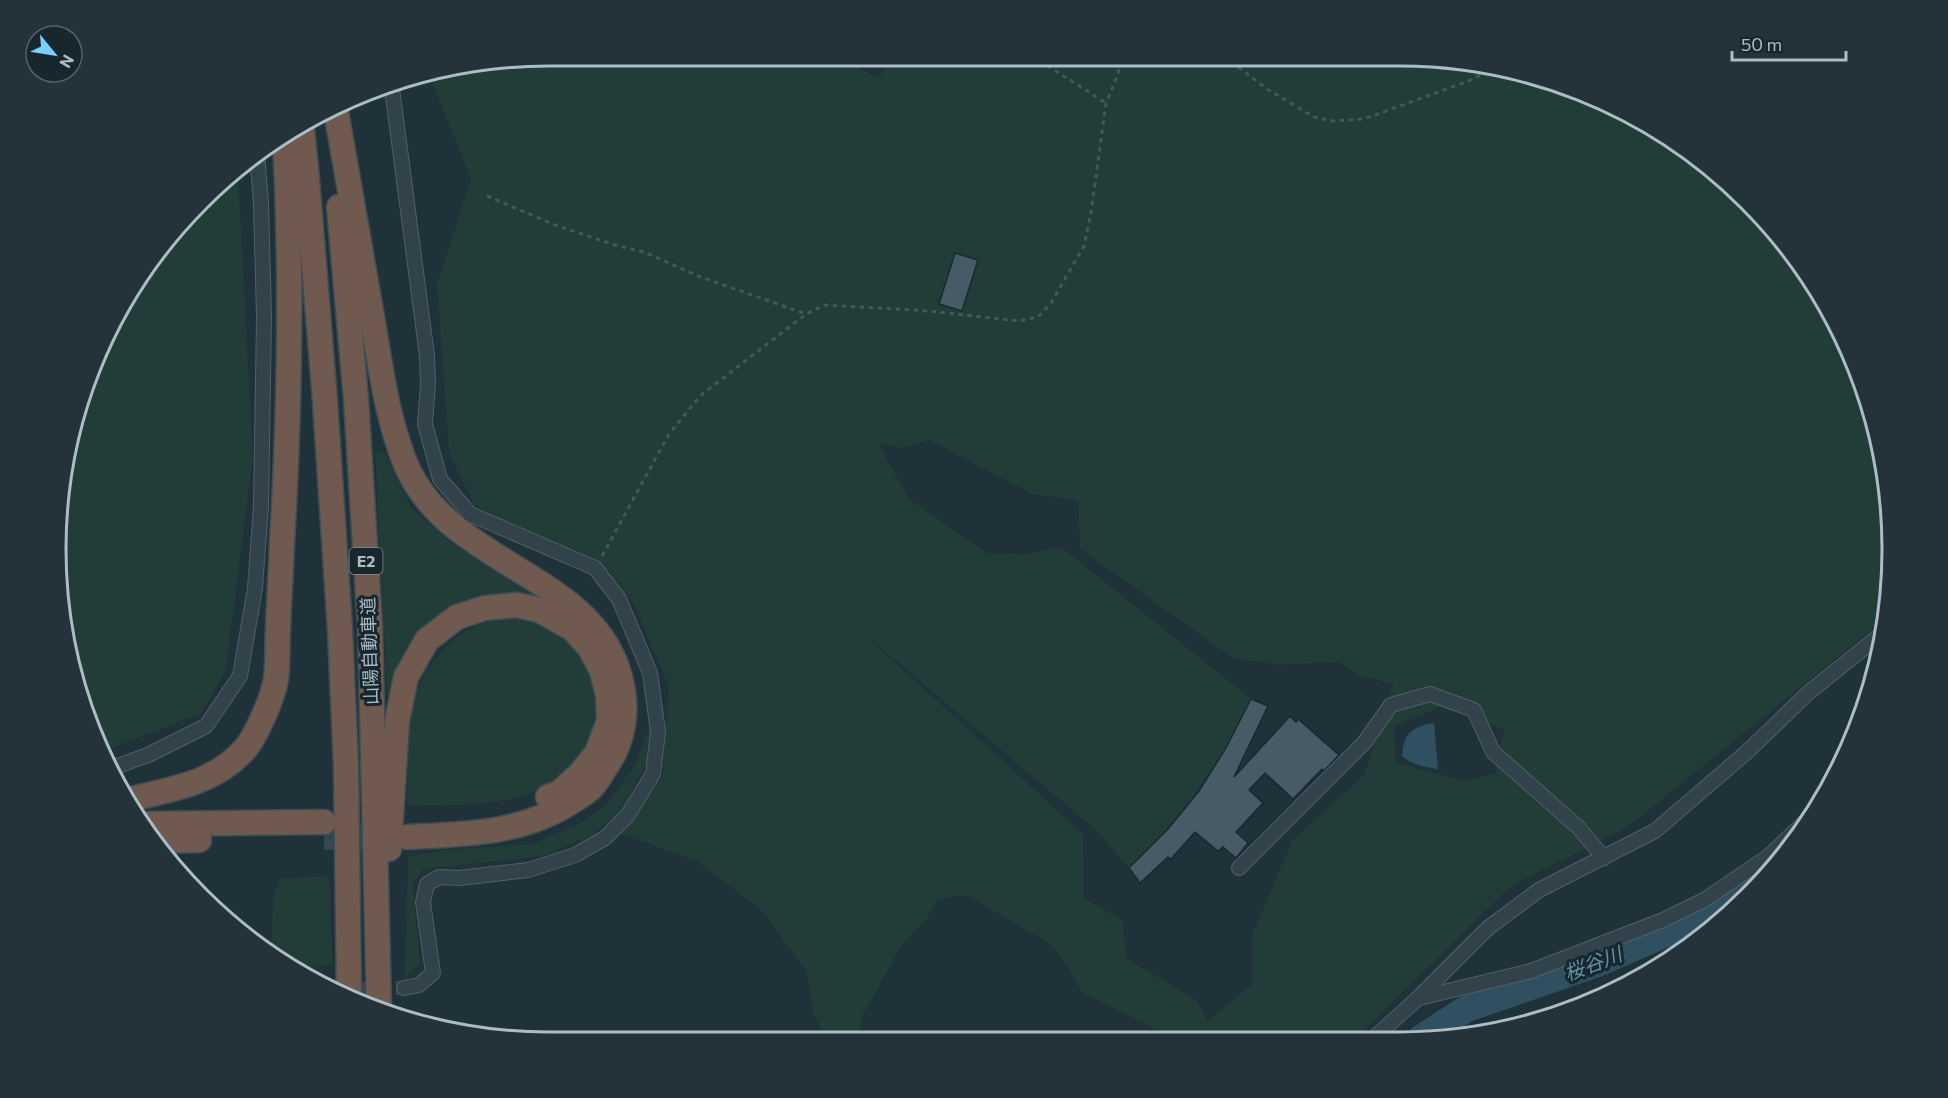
<svg xmlns="http://www.w3.org/2000/svg" width="1948" height="1098" font-family="Commissioner,'Noto Sans JP',sans-serif">
	<rect width="100%" height="100%" fill="#1f3139"/>
	<!-- green -->
	<g fill="#223c38" fill-rule="evenodd">
		<path d="M549,56H835L879,79L890,56L1431,57L1527,72L1646,122L1725,178L1791,249L1842,331L1876,422L1891,517L1887,617L1629,826L1512,885L1355,1039H1176L1082,993L1067,965L1050,944L971,897L960,895L938,900L926,920L901,946L862,1017L859,1040H828L814,1016L807,972L762,911L697,861L621,834L662,778L669,687L633,602L609,571L475,506L449,453L437,284L471,179L429,75ZM929,440L1032,494L1078,500L1080,549L1233,658L1279,665L1339,662L1357,675L1393,684L1365,774L1292,841L1252,935V984L1208,1021L1195,999L1127,959L1122,920L1084,898L1083,834L854,625L1098,832L1129,868C1184,816 1218,766 1251,699L1061,547L1026,554L987,553L909,499L878,443L902,448ZM1442,706L1504,729L1495,773L1465,781L1395,763L1394,726Z"/>
		<polygon points="238,169 253,456 226,669 202,713 102,752 93,738 57,581 72,421 139,275"/>
		<polygon points="384,451 411,507 454,545 559,604 445,613 388,713 375,453"/>
		<path d="M506,618C598,620 633,733 554,782C512,808 455,805 407,806C408,763 405,708 427,669C430,664 435,660 439,655C457,633 478,621 506,618Z"/>
		<polygon points="650,725 646,766 618,814 592,835 543,856 423,869 413,884 420,964 405,977 408,857 442,850 534,844 587,819 608,803 635,764"/>
		<polygon points="329,876 333,965 294,970 271,951 273,897 280,879"/>
	</g>
	<!-- water -->
	<path fill="#2f5060" d="M1434,723L1438,769C1424,767 1413,765 1402,756C1403,733 1412,727 1434,723Z"/>
	<g fill="none" stroke-linecap="round" stroke-linejoin="round">
		<!-- river -->
		<polyline stroke="#2f5060" stroke-width="27" points="1421,1038 1466,1009 1599,963 1709,915 1762,880"/>
	</g>
	<!-- building -->
	<g fill="#465b65" stroke="#1a2930" stroke-width="1.5">
		<polygon points="955,253 978,260 962,311 939,304"/>
		<polygon points="1251,699 1268,706 1234,777 1290,716 1296,722 1298,719 1339,755 1324,771 1322,769 1293,799 1265,773 1249,790 1263,803 1236,832 1248,843 1236,858 1223,847 1218,851 1195,832 1171,859 1168,857 1140,883 1129,868 1168,829 1199,791 1226,748"/>
	</g>
	<g fill="none" stroke-linecap="round" stroke-linejoin="round">
		<!-- minor-tunnel -->
		<polyline stroke="#34464e" stroke-width="14" stroke-dasharray="14 7" stroke-linecap="butt" points="333,989 404,988"/>
		<!-- motorway-tunnel -->
		<polyline stroke="#34464e" stroke-width="24" stroke-dasharray="24 12" stroke-linecap="butt" points="324,838 396,837"/>
		<!-- minor casing -->
		<g stroke="#506067" stroke-width="16">
			<g id="minor">
				<polyline points="391,81 427,356 428,384 425,424 440,479 470,514 595,568 619,599 650,673 658,732 653,774 627,816 605,838 575,855 528,870 459,878 439,877 427,884 423,902 433,973 419,985 404,988"/>
				<polyline points="112,768 148,755 206,726 240,676 255,588 261,506 264,317 261,204 257,153"/>
				<polyline points="1239,868 1364,743 1391,705 1430,694 1474,710 1493,752 1579,828 1604,858"/>
				<polyline points="1419,998 1531,971 1663,920 1704,900 1769,856 1810,817"/>
				<polyline points="1373,1039 1417,999 1488,928 1539,890 1655,831 1748,751 1808,693 1884,632"/>
			</g>
		</g>
		<!-- motorway casing -->
		<g stroke="#3d4d54" stroke-width="27">
			<g id="motorway">
				<path d="M336,111C348,177 359,244 371,311C380,362 386,416 406,465C452,573 612,573 624,699C626,721 620,747 607,765C602,772 597,783 590,789C586,793 579,797 574,800C524,834 466,834 407,837"/>
				<polyline points="302,129 307,179 325,401 340,630 346,766 349,996"/>
				<polyline points="339,207 356,399 370,626 379,1008"/>
				<path d="M131,799C173,789 215,783 245,749C257,735 273,697 276,679C278,662 277,645 278,629C279,600 281,571 282,542C290,408 292,273 285,138"/>
				<polyline points="146,824 324,822"/>
				<polyline points="157,841 199,840"/>
				<polyline points="389,849 397,721 406,677 427,640 457,617 485,608 517,605 539,610 573,629 590,648 602,671 608,695 609,721 597,753 580,774 559,793 548,797"/>
			</g>
		</g>
		<!-- path -->
		<g stroke="#405955" stroke-width="3" stroke-dasharray="4.5 4.5" stroke-linecap="butt">
			<polyline points="1032,56 1106,103"/>
			<polyline points="1224,56 1267,89 1314,117 1333,121 1364,119 1466,82 1497,67"/>
			<polyline points="487,196 558,226 618,246 644,252 698,276 806,314"/>
			<polyline points="602,556 669,434 700,396 806,314 825,305 929,311 1018,321 1038,317 1051,303 1084,246 1091,213 1106,103 1117,77 1122,56"/>
		</g>
		<!-- minor -->
		<use href="#minor" stroke="#32424a" stroke-width="14"/>
		<!-- motorway -->
		<use href="#motorway" stroke="#705a4f" stroke-width="24"/>
	</g>
	<g text-anchor="middle" stroke-width="6" stroke-linejoin="round" paint-order="stroke">
		<!-- shield labels -->
		<rect fill="#18272e" stroke="#809098" stroke-width="1.5" x="349.5" y="548" width="33" height="26" rx="4.5"/>
		<g font-size="16" font-weight="bold" fill="#adbdc6">
			<text x="366" y="567">E2</text>
		</g>
		<!-- street labels -->
		<g font-size="18" fill="#adbdc6" stroke="#18272e">
			<text transform="translate(370 651) rotate(-92)" y="6">山陽自動車道</text>
		</g>
		<!-- water labels -->
		<g font-size="20" font-style="italic" fill="#6292a9" stroke="#18272e">
			<text transform="translate(1593 964) rotate(-21)" y="7">桜谷川</text>
		</g>
	</g>
	<!-- crop -->
	<path d="M0 0H1948V1098H0ZM549 66H1399A483 483 0 0 1 1882 549V549A483 483 0 0 1 1399 1032H549A483 483 0 0 1 66 549V549A483 483 0 0 1 549 66Z" fill="#24333a" fill-rule="evenodd"/>
	<path fill="none" stroke="#adbdc6" stroke-width="3" d="M549 66H1399A483 483 0 0 1 1882 549V549A483 483 0 0 1 1399 1032H549A483 483 0 0 1 66 549V549A483 483 0 0 1 549 66Z"/>
	<!-- north arrow -->
	<g transform="translate(54 54) rotate(120)"><circle r="28" fill="#18272e" stroke="#54636b" stroke-width="1.5"/>
	<path d="M0-4.5L10 22L0 15L-10 22Z" fill="#79cfff"/>
	<text y="-9" font-size="16" font-weight="bold" text-anchor="middle" fill="#adbdc6">N</text>
	</g>
	<!-- scale -->
	<path d="M1732 51v9h114v-9" fill="none" stroke="#adbdc6" stroke-width="3"/>
	<text x="1741" y="51" font-size="18" fill="#adbdc6" stroke="#18272e" stroke-width="4.5" paint-order="stroke">50 m</text>
</svg>
